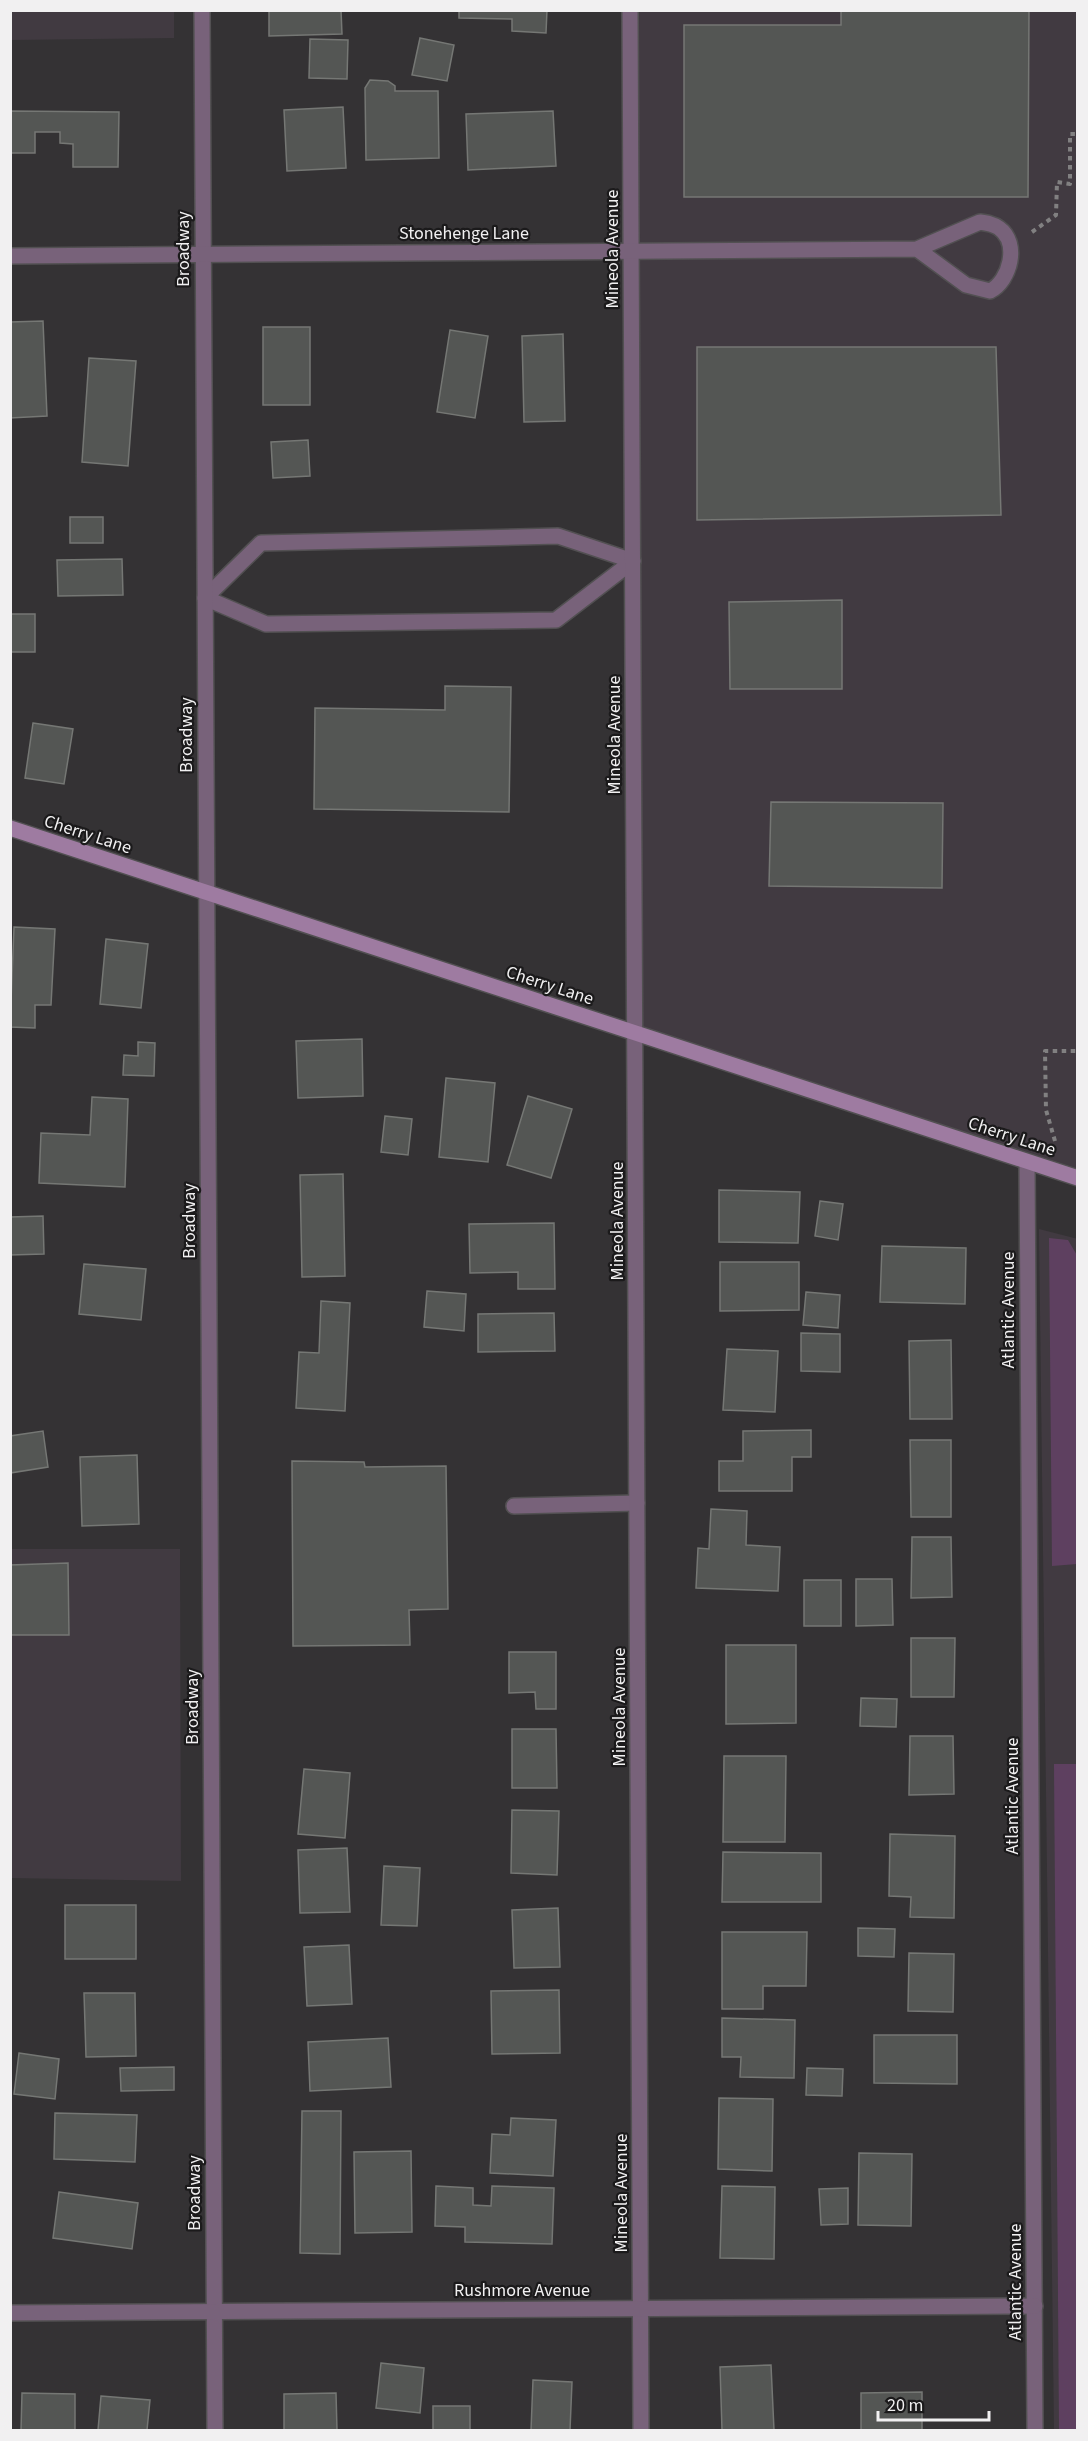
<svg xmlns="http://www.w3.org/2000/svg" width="1088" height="2441" font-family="'Source Sans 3',sans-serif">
	<rect width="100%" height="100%" fill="#343234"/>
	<!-- built -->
	<g fill="#413a41">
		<polygon points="10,11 174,11 174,38 11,40"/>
		<polygon points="639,11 1077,11 1077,1178 632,1031"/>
		<polygon points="1039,1229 1078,1239 1077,2430 1054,2430"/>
		<polygon points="11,1549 180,1549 181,1881 11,1878"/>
	</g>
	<!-- green -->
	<g fill="#5e4060">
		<polygon points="1049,1238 1068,1240 1078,1257 1077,1562 1077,1564 1052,1566"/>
		<polygon points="1054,1764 1078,1764 1077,2430 1059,2430"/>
	</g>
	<!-- building -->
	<g fill="#545654" stroke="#757774" stroke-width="1.5">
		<polygon points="269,10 341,10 342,34 269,36"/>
		<polygon points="459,10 547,10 546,33 512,31 512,19 459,18"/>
		<polygon points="841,10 1029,10 1028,197 684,197 684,25 841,25"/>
		<polygon points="420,38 454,45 447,81 412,75"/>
		<polygon points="310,39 348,40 347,79 309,78"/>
		<polygon points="370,80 388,81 395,86 395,91 438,91 439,158 366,160 365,88"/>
		<polygon points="343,107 346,168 287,171 284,110"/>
		<polygon points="10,111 119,112 118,167 73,167 73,144 60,143 60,132 35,132 35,153 10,153"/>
		<polygon points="553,111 556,166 468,170 466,114"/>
		<polygon points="43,321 47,416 10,418 10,322"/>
		<rect x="263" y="327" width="47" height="78"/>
		<polygon points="450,330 488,336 475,418 437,412"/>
		<polygon points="563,334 565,421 524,422 522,336"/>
		<polygon points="697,347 996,347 1001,515 697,520"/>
		<polygon points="89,358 136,361 128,466 82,462"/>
		<polygon points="308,440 310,476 273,478 271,442"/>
		<rect x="70" y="517" width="33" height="26"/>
		<polygon points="122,559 123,595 58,596 57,560"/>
		<polygon points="842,600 842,689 730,689 729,602"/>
		<rect x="10" y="614" width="25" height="38"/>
		<polygon points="445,686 511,687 509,812 314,809 315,708 445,710"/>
		<polygon points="33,723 73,729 64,784 25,778"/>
		<polygon points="771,802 943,803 942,888 769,886"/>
		<polygon points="14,927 55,929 51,1005 35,1005 35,1028 10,1027"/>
		<polygon points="106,939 148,944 141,1008 100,1004"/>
		<polygon points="362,1039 363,1096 298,1098 296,1041"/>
		<polygon points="138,1042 155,1043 154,1076 123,1075 124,1055 138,1056"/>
		<polygon points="446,1078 495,1083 488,1162 439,1157"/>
		<polygon points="528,1096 572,1109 551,1178 507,1165"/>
		<polygon points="92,1097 128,1099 125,1187 39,1183 41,1133 90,1135"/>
		<polygon points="385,1116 412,1119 408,1155 381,1152"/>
		<polygon points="343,1174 345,1276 302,1277 300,1175"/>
		<polygon points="719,1190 800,1192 798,1243 719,1242"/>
		<polygon points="820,1201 843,1204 838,1240 815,1236"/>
		<polygon points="43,1216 44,1254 10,1255 10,1217"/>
		<polygon points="554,1223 555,1289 518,1289 518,1272 470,1273 469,1224"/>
		<polygon points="882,1246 966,1248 965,1304 880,1302"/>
		<polygon points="720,1262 799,1262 799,1310 720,1311"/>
		<polygon points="84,1264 146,1269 141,1320 79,1314"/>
		<polygon points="427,1291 466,1294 464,1331 424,1327"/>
		<polygon points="806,1292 840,1295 838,1328 803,1325"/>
		<polygon points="321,1301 350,1303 345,1411 296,1408 299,1352 319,1353"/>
		<polygon points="554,1313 555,1351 478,1352 478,1314"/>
		<polygon points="801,1333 840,1334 840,1372 801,1371"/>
		<polygon points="951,1340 952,1419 910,1419 909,1341"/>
		<polygon points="727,1349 778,1351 775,1412 723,1410"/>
		<polygon points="811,1430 811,1457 792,1457 792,1491 719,1491 719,1461 743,1461 743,1431"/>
		<polygon points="43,1431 48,1467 10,1473 10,1436"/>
		<polygon points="910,1440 951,1440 951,1517 911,1517"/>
		<polygon points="137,1455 139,1524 82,1526 80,1457"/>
		<polygon points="292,1461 364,1462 365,1467 446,1466 448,1609 409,1610 410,1645 293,1646"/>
		<polygon points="711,1509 747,1511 746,1545 780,1547 778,1591 696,1588 698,1548 709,1549"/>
		<polygon points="912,1537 951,1537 952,1597 911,1598"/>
		<polygon points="68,1563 69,1635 10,1635 10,1565"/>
		<polygon points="856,1579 892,1579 893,1625 856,1626"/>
		<rect x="804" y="1580" width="37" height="46"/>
		<polygon points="911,1638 955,1638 954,1697 911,1697"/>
		<polygon points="726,1645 796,1645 796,1723 726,1724"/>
		<polygon points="509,1652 556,1652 556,1709 536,1709 535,1692 509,1693"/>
		<polygon points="861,1698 897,1699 896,1727 860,1726"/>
		<polygon points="512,1729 556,1729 557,1788 512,1788"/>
		<polygon points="910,1736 953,1736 954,1794 909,1795"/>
		<polygon points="724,1756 786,1756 785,1842 723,1842"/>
		<polygon points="304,1769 350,1773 345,1838 298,1834"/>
		<polygon points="512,1810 559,1811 557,1875 511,1873"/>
		<polygon points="890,1834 955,1836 954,1918 910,1917 911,1897 889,1896"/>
		<polygon points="347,1848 350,1912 300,1913 298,1850"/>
		<polygon points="723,1852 821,1853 821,1902 722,1902"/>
		<polygon points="384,1866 420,1868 417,1926 381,1925"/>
		<rect x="65" y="1905" width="71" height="54"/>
		<polygon points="558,1908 560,1967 514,1968 512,1910"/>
		<polygon points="858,1928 895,1929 894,1957 858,1956"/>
		<polygon points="722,1932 807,1932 806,1986 763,1986 763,2009 722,2009"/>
		<polygon points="349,1945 352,2004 307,2006 304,1947"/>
		<polygon points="909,1953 954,1954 953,2012 908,2011"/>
		<polygon points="559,1990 560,2053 492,2054 491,1991"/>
		<polygon points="84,1993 135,1993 136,2056 86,2057"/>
		<polygon points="722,2018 795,2020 794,2078 740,2077 741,2057 722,2057"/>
		<polygon points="874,2035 957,2035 957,2084 874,2083"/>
		<polygon points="388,2038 391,2087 310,2091 308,2042"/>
		<polygon points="19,2053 59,2059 55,2099 14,2094"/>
		<polygon points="174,2067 174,2090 121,2091 120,2068"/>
		<polygon points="807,2068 843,2069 842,2096 806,2095"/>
		<polygon points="719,2098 773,2099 772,2171 718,2169"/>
		<polygon points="302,2111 341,2111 340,2254 300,2253"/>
		<polygon points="55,2113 137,2115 135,2162 54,2159"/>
		<polygon points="511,2118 556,2120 553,2176 490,2173 492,2134 510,2135"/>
		<polygon points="411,2151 412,2232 355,2233 354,2152"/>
		<polygon points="859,2153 912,2154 911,2226 858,2225"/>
		<polygon points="436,2186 473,2188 473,2205 491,2206 492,2186 554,2188 552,2244 465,2242 465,2227 435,2226"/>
		<polygon points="722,2186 775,2187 774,2259 720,2258"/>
		<polygon points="848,2188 848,2224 821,2225 819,2189"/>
		<polygon points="59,2192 138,2203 132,2249 53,2238"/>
		<polygon points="381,2363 424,2368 420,2413 376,2408"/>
		<polygon points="771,2365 774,2430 722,2430 720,2367"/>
		<polygon points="533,2380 572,2382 570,2430 531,2430"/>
		<polygon points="922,2392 922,2430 861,2430 861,2393"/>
		<polygon points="22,2393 75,2394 75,2430 21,2430"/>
		<polygon points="336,2393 337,2430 284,2430 284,2394"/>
		<polygon points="101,2396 150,2400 147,2430 98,2430"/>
		<rect x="433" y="2406" width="37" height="24"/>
	</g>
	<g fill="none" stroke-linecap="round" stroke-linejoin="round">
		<!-- lane casing -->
		<g stroke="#525052" stroke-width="18">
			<g id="lane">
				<polygon points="558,536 633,561 556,620 266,624 205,598 261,543"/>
				<polyline points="514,1506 637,1503"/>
			</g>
		</g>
		<!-- street casing -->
		<g stroke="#525052" stroke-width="18">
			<g id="street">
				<polyline points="202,10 215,2430"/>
				<polyline points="630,10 641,2430"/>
				<path d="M10,256L917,249L980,222C987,223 994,224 999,228C1020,243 1010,281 990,291L966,285L917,249"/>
				<polyline points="1027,1162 1035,2430"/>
				<polyline points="10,2313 1035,2306"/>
			</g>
		</g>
		<!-- secondary casing -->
		<g stroke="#525052" stroke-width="18">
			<polyline id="secondary" points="10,828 1078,1178"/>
		</g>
		<!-- path -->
		<g stroke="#818081" stroke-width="4" stroke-dasharray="4.5 4.5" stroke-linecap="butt">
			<polyline points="1032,232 1056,215 1057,182 1070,184 1070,134 1078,134"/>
			<polyline points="1055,1141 1046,1110 1045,1051 1078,1051"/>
		</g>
		<!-- lane -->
		<use href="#lane" stroke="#78627a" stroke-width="15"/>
		<!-- street -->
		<use href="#street" stroke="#78627a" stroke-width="15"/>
		<!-- secondary -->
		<use href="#secondary" stroke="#9e7ba1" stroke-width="15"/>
	</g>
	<g text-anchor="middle" stroke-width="4.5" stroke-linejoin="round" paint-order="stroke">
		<!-- street labels -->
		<g font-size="18" fill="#f1f0f1" stroke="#1b1a1b">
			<text x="464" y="239">Stonehenge Lane</text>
			<text transform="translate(183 249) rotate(-90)" y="6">Broadway</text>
			<text transform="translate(612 249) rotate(-90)" y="6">Mineola Avenue</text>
			<text transform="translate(186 735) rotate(-90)" y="6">Broadway</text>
			<text transform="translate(614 735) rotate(-90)" y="6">Mineola Avenue</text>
			<text transform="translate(88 834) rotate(18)" y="6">Cherry Lane</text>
			<text transform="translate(550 985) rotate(18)" y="6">Cherry Lane</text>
			<text transform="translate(1012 1136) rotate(18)" y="6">Cherry Lane</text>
			<text transform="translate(189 1221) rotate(-90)" y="6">Broadway</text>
			<text transform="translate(617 1221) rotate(-90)" y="6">Mineola Avenue</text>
			<text transform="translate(1008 1310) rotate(-90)" y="6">Atlantic Avenue</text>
			<text transform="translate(192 1707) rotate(-90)" y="6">Broadway</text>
			<text transform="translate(619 1707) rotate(-90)" y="6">Mineola Avenue</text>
			<text transform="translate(1012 1796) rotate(-90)" y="6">Atlantic Avenue</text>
			<text transform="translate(194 2193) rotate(-90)" y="6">Broadway</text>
			<text transform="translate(621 2193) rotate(-90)" y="6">Mineola Avenue</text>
			<text transform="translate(1015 2282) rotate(-90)" y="6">Atlantic Avenue</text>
			<text x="522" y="2296">Rushmore Avenue</text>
		</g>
	</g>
	<!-- border -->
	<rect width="1088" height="2441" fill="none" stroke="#f1f0f1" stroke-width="24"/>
	<!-- scale -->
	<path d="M878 2411v9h111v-9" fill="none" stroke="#f1f0f1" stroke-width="3"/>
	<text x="887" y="2411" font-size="18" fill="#f1f0f1" stroke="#1b1a1b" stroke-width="4.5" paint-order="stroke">20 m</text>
</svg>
